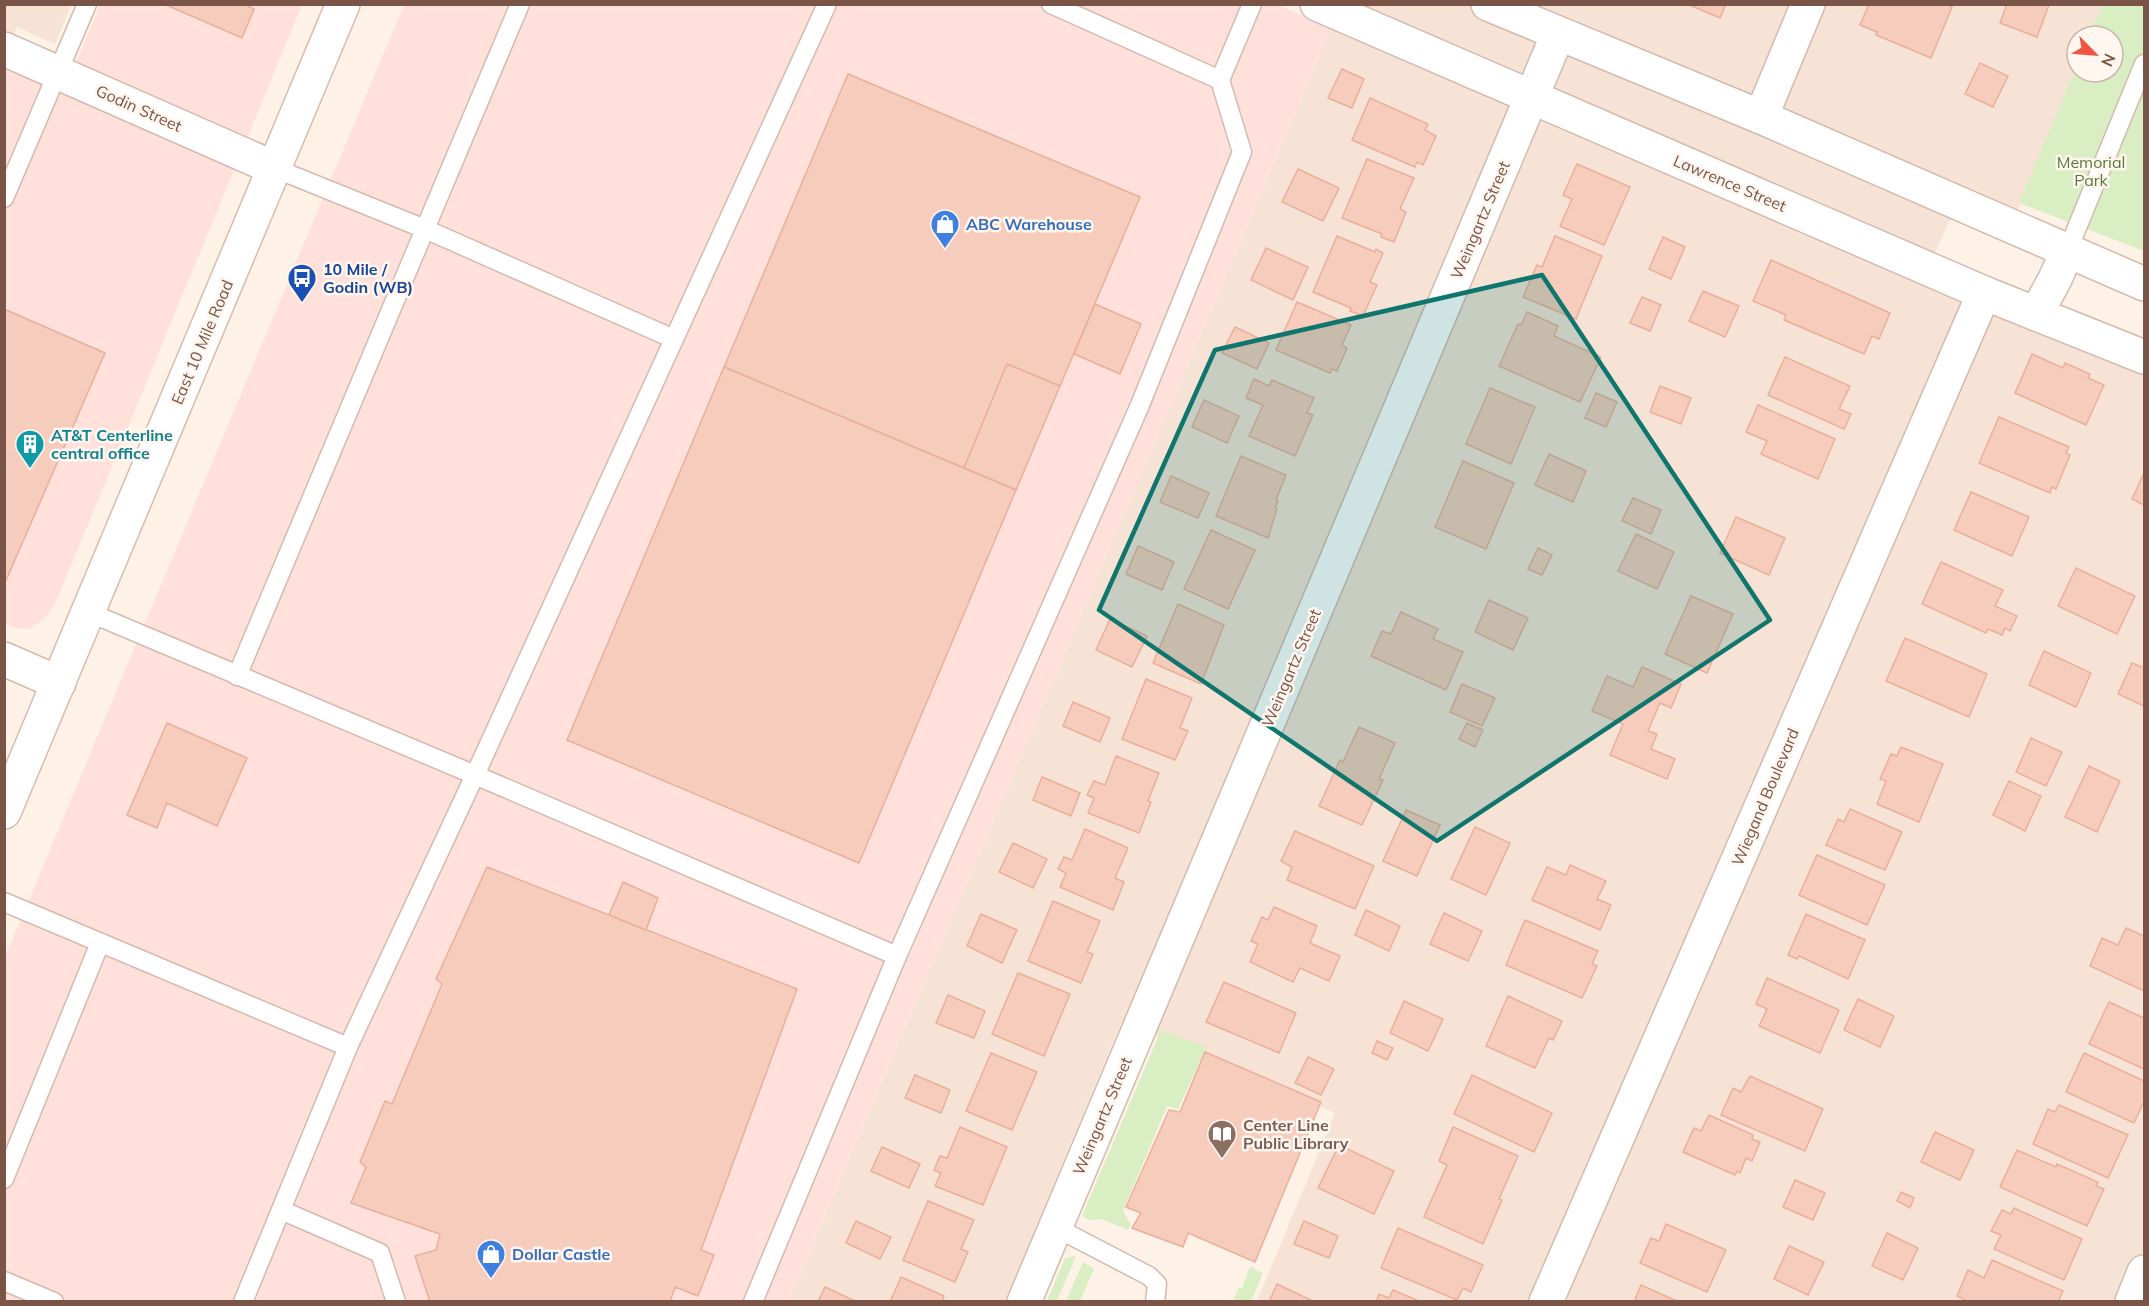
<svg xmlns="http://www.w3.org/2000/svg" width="2149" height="1306" font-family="Mulish,sans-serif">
	<rect width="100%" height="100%" fill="#fef2e7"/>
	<!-- residential -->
	<g fill="#f6e3d5">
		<polygon points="5,5 71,5 55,44 17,27 5,55"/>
		<polygon points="1341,5 2102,5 2089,36 2077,36 2077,65 2016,214 1962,193 1923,280 2144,376 2144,1301 1257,1301 1335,1113 1122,1021 1005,1301 788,1302"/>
	</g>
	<!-- commercial -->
	<g fill="#ffe0da">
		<polygon points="1276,4 1331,28 788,1301 5,1302 5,957 404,5"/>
		<polygon points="100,5 302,5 56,602 44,619 30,629 16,628 4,623 4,64 63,95"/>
	</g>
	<!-- green -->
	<g fill="#daeec3">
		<polygon points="2102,5 2144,5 2144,251 2019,203 2077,65 2077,72 2113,72 2113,36 2089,36"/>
		<polygon points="1161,1030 1207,1047 1178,1109 1167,1106 1123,1211 1131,1225 1128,1230 1101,1219 1089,1220 1082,1216"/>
		<polygon points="1076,1256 1057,1301 1047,1301 1065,1258"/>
		<polygon points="1083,1262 1094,1269 1080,1301 1066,1301"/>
		<polygon points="1250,1267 1263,1273 1251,1301 1233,1301 1239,1287 1242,1288"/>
	</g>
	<!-- building -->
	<g fill="#f6ccbc" stroke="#eaaf9b" stroke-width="1.5">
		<polygon points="164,4 244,4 254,9 242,38"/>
		<polygon points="1687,4 1726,4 1720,18"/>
		<polygon points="1869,4 1947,4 1952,7 1931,58 1876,35 1877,32 1860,25"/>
		<polygon points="2007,4 2049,5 2037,37 2000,23"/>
		<polygon points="1980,63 2008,76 1993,107 1965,94"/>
		<polygon points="1342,69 1364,79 1352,108 1328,98"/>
		<polygon points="848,74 1140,197 1060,386 1007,364 964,468 724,367"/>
		<polygon points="1370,98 1428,124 1425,130 1436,136 1423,165 1417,162 1415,167 1352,140"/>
		<polygon points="1367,159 1414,178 1400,209 1406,212 1394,242 1381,237 1382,234 1342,218"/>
		<polygon points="1577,164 1630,187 1604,245 1560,226 1572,199 1563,195"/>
		<polygon points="1298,169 1339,188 1323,221 1282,202"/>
		<polygon points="1337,236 1375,252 1376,249 1383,253 1370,282 1377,285 1363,316 1350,311 1351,308 1313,292"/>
		<polygon points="1555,236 1602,256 1576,319 1523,297 1537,265 1542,267"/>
		<polygon points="1663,237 1685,247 1671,279 1649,269"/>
		<polygon points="1266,248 1308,267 1293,300 1251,280"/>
		<polygon points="1771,260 1890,313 1879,339 1872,336 1864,354 1784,320 1786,315 1753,301"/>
		<polygon points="1703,291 1739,306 1725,337 1689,321"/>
		<polygon points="1642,297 1661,305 1650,331 1630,323"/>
		<polygon points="1297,302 1351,325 1342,345 1347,348 1337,371 1332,369 1330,373 1276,350"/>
		<polygon points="1095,304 1141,324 1120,374 1074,354"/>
		<polygon points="4,309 105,353 4,585"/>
		<polygon points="1527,312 1558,326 1554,336 1601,357 1580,402 1499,366 1518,324 1521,325"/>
		<polygon points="1235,327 1269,343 1257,369 1222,353"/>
		<polygon points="2032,354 2063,368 2065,363 2090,374 2088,378 2104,385 2086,425 2015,393"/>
		<polygon points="1785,357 1850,386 1839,409 1851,414 1844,429 1768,395"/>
		<polygon points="1007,364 1060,386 1016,490 964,468"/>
		<polygon points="724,367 1016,490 859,863 567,740"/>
		<polygon points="1254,379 1269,386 1272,380 1314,398 1307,413 1313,415 1295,456 1249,436 1263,405 1246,398"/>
		<polygon points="1660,386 1691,398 1681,424 1650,412"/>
		<polygon points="1490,388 1535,407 1511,464 1466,444"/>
		<polygon points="1596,393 1617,402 1606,427 1585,418"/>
		<polygon points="1204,400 1239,416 1227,443 1192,427"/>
		<polygon points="1758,405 1835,439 1818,479 1761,454 1767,441 1746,432"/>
		<polygon points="1999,417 2069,447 2066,453 2070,455 2056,489 2052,487 2050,493 1979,463"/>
		<polygon points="1549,454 1586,471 1573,502 1535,485"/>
		<polygon points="1241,456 1286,475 1276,500 1278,501 1275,508 1277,509 1268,538 1216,516"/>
		<polygon points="1463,461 1514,483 1486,549 1435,527"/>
		<polygon points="2144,473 2144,505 2132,499"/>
		<polygon points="1171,476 1209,493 1198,518 1160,502"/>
		<polygon points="1971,492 2029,517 2012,556 1954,530"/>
		<polygon points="1633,498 1661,510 1651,534 1622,521"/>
		<polygon points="1736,517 1785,538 1769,575 1720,553"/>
		<polygon points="1211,530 1255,550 1228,609 1184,589"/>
		<polygon points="1636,534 1674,552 1657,589 1618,571"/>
		<polygon points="1138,546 1174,562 1162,590 1126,574"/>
		<polygon points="1538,548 1552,555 1542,575 1528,569"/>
		<polygon points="1941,562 2003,590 1995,606 2017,616 2010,631 2005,628 2002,635 1988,629 1986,633 1922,604"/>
		<polygon points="2076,568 2135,596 2117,634 2058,606"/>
		<polygon points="1691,596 1733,614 1707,673 1665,654"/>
		<polygon points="1489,600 1528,618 1513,650 1475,632"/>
		<polygon points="1178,604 1224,625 1201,684 1153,663"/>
		<polygon points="1401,612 1438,629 1433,639 1463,652 1446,690 1371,656 1382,631 1391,634"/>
		<polygon points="1110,619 1147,636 1132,667 1096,650"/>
		<polygon points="1905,638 1987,674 1969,717 1886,681"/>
		<polygon points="2044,651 2091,673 2076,707 2029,685"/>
		<polygon points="2132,663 2144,668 2144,706 2118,694"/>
		<polygon points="1642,667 1681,684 1671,708 1660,703 1648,731 1657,734 1651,749 1675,759 1667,779 1610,755 1623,724 1592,711 1607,676 1633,687"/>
		<polygon points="1146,679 1192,698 1180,728 1188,731 1175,760 1122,739"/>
		<polygon points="1462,684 1495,698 1482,726 1450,712"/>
		<polygon points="1073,702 1110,718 1100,742 1063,726"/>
		<polygon points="167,723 247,758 217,826 167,803 157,828 127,815"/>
		<polygon points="1467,723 1483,730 1475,747 1459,739"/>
		<polygon points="1359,727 1395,743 1379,779 1383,780 1362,825 1319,806 1340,760 1343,762"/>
		<polygon points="2031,738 2062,752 2046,786 2016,772"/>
		<polygon points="1901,747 1943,764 1919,822 1877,804 1886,781 1880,779 1891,754 1897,756"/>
		<polygon points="1116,756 1159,773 1148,801 1151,802 1139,833 1088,813 1094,798 1087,795 1094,781 1105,785"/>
		<polygon points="2089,766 2120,781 2097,832 2065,817"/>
		<polygon points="1042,777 1080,793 1071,816 1033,800"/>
		<polygon points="2009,781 2041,796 2025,831 1993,815"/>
		<polygon points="1850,809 1902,832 1885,870 1826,845 1838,819 1844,822"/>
		<polygon points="1406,810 1440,825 1417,876 1383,861"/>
		<polygon points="1475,827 1510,843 1486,895 1451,879"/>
		<polygon points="1085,829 1128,848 1115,878 1124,882 1113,910 1060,887 1066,873 1058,869 1064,857 1072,860"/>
		<polygon points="1295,831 1374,866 1355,909 1287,880 1292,867 1281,861"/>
		<polygon points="1013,843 1047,859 1033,888 999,872"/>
		<polygon points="1817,855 1885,885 1867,925 1799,895"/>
		<polygon points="1570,865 1606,881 1597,899 1611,905 1600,930 1532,900 1547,867 1566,875"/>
		<polygon points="487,867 797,989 701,1250 714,1255 698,1296 675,1287 670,1302 430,1302 415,1256 436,1250 440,1234 351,1203 366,1167 360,1162 385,1101 392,1104 442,984 436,979"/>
		<polygon points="623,882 658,898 646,930 609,915"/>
		<polygon points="1053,901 1100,921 1087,952 1093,954 1081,983 1028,961"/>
		<polygon points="1274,907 1317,926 1310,943 1340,956 1329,981 1300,968 1293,982 1250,962 1258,944 1251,941 1262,917 1268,920"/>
		<polygon points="1366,910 1400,926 1389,951 1355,935"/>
		<polygon points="1444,913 1482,931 1468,961 1430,944"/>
		<polygon points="981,914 1017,930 1002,963 967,946"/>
		<polygon points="1806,914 1865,940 1848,979 1799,956 1797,959 1788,955"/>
		<polygon points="1525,920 1598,951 1592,964 1597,966 1582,998 1506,965"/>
		<polygon points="2126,928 2144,936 2144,991 2090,966 2102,938 2118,945"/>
		<polygon points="1018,973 1070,994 1044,1056 992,1034"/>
		<polygon points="1767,978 1839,1010 1820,1053 1759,1026 1767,1009 1756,1004"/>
		<polygon points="1224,982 1296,1013 1279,1053 1206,1022"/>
		<polygon points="948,995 985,1011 974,1038 936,1023"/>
		<polygon points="1508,996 1562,1021 1553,1040 1549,1038 1535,1068 1486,1046"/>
		<polygon points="1858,999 1894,1016 1880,1047 1844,1030"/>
		<polygon points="1404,1001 1443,1019 1428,1051 1390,1033"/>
		<polygon points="2109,1002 2144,1018 2144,1069 2089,1044"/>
		<polygon points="1377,1041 1393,1048 1387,1060 1372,1053"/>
		<polygon points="1205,1052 1321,1102 1255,1262 1188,1233 1183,1247 1132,1228 1141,1213 1126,1207 1169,1110 1180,1112"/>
		<polygon points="991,1053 1037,1072 1012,1130 966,1111"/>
		<polygon points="2084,1053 2144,1081 2144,1101 2134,1123 2066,1092"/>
		<polygon points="1308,1057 1334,1069 1321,1095 1295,1083"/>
		<polygon points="915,1075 950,1090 941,1113 905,1098"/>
		<polygon points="1472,1075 1552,1113 1534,1152 1454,1114"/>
		<polygon points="1750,1076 1823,1109 1805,1151 1721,1115 1733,1088 1741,1092"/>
		<polygon points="2059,1105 2128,1135 2108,1178 2033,1144 2048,1109 2055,1112"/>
		<polygon points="1709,1115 1753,1135 1752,1139 1760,1142 1752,1161 1746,1158 1740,1173 1737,1171 1735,1175 1683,1152 1694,1128 1701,1131"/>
		<polygon points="960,1127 1007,1147 983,1205 935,1186 941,1173 934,1170 940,1156 947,1158"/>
		<polygon points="1453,1127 1518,1156 1499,1199 1502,1200 1483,1244 1424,1217 1447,1165 1439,1161"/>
		<polygon points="1935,1132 1974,1150 1960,1180 1921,1162"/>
		<polygon points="1339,1145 1394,1171 1374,1214 1318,1188"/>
		<polygon points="882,1147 920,1164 909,1188 871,1171"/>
		<polygon points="2017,1150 2056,1167 2057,1164 2098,1182 2096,1186 2104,1189 2087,1226 2000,1187"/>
		<polygon points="1795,1180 1825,1193 1813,1220 1783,1207"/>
		<polygon points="1901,1192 1914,1198 1910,1208 1897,1201"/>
		<polygon points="928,1201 974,1220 961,1249 968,1252 955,1282 903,1260"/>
		<polygon points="2014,1208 2082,1239 2064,1280 1994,1249 2001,1235 1991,1231 2002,1210 2011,1214"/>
		<polygon points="856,1221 891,1237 880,1259 846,1243"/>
		<polygon points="1304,1221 1338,1236 1329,1258 1294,1244"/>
		<polygon points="1666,1224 1726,1250 1707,1292 1640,1263 1651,1238 1659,1241"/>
		<polygon points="1398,1228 1483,1265 1471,1292 1463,1288 1457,1300 1381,1268"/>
		<polygon points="1887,1233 1918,1248 1903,1280 1872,1266"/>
		<polygon points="1789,1246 1824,1262 1808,1295 1774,1279"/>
		<polygon points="1992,1260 2063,1291 2058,1302 1969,1302 1957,1296 1968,1270 1984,1278"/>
		<polygon points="901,1277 944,1296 942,1302 890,1302"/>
		<polygon points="1277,1284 1313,1301 1313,1302 1269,1302"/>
		<polygon points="1641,1285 1679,1302 1634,1302"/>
		<polygon points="825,1287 857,1302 818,1302"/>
		<polygon points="1393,1290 1421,1302 1376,1302 1379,1294 1389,1298"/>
	</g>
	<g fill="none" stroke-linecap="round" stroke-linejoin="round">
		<!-- lane casing -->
		<g stroke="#d4baae" stroke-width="21">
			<g id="lane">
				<polyline points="1220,80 1252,4"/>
				<polyline points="274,168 425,229 520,4"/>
				<polyline points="4,198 87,4"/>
				<polyline points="2067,252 2144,64"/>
				<polyline points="237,676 425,229 674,339"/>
				<polyline points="4,902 348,1047 475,775 88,612"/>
				<polyline points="897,956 1140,405 1242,152 1220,80 1051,4"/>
				<polyline points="4,1179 100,943"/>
				<polyline points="281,1210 380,1253 396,1302"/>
				<polyline points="1055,1227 1149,1276 1157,1284 1155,1302"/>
				<polyline points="4,1281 54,1302"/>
				<polyline points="243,1302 348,1047"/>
				<polyline points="753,1302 897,956 475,775 827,4"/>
			</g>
		</g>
		<!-- street casing -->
		<g stroke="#d4baae" stroke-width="36">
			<g id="street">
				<polyline points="1317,4 1984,293 2144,357"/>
				<polyline points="1488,4 1761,117 2144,284"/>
				<polyline points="4,49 274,168"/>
				<polyline points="1761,117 1808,4"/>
				<polyline points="2036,314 2055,279 2067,252"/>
				<polyline points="4,659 59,683"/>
				<polyline points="1024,1302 1558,34"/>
				<polyline points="1546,1302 1984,293"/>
				<polyline points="2132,1302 2144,1272"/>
			</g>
		</g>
		<!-- secondary casing -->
		<g stroke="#dabbad" stroke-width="36">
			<polyline id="secondary" points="4,812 343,4"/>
		</g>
		<!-- lane -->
		<use href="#lane" stroke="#fff" stroke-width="18"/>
		<!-- street -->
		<use href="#street" stroke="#fff" stroke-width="33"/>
		<!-- secondary -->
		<use href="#secondary" stroke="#fff" stroke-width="33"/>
	</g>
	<!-- marked area -->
	<path fill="#0f766e" fill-opacity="0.2" stroke="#0f766e" stroke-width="4.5" stroke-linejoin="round" d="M1542,275L1770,620L1437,841L1099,610L1215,350Z"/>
	<!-- icons -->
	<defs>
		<g id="shop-pin" transform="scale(1.5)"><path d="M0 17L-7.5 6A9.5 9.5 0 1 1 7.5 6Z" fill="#3f7fe0" stroke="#fff7ef"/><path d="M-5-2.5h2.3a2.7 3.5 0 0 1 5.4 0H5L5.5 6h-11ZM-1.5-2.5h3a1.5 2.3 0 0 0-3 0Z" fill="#fff"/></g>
		<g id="bus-pin" transform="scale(1.5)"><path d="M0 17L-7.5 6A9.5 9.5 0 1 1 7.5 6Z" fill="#1a4fb4" stroke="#fff7ef"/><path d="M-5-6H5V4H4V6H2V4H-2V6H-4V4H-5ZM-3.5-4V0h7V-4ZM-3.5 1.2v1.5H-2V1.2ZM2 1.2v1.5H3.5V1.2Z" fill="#fff"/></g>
		<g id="building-pin" transform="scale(1.5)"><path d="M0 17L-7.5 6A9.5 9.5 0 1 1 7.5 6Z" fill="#0f9aa8" stroke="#fff7ef"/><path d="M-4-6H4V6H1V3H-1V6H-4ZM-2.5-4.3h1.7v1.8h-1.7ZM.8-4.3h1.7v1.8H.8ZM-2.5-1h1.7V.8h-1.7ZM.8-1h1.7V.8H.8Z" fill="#fff"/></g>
		<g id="library-pin" transform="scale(1.5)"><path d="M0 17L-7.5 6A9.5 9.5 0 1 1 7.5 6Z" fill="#8d6e63" stroke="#fff7ef"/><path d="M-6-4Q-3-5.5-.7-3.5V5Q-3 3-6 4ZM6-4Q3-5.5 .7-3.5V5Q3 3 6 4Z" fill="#fff"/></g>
	</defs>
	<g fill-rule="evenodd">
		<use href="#shop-pin" x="945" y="224"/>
		<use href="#bus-pin" x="302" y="278"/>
		<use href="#building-pin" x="30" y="444"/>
		<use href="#library-pin" x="1222" y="1134"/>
		<use href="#shop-pin" x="491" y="1254"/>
	</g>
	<g text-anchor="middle" stroke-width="5" stroke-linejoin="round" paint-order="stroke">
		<!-- street labels -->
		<g font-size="16" fill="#7b5448" stroke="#fff7ef">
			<text transform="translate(139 108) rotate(24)" y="6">Godin Street</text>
			<text transform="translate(1730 183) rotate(23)" y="6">Lawrence Street</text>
			<text transform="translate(1480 220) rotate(-67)" y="6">Weingartz Street</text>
			<text transform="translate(202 342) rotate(-67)" y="6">East 10 Mile Road</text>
			<text transform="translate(1291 668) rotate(-67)" y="6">Weingartz Street</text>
			<text transform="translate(1765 797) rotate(-67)" y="6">Wiegand Boulevard</text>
			<text transform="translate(1102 1116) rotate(-67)" y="6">Weingartz Street</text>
		</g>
		<!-- park labels -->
		<g font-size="16" fill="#577b3c" stroke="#fff7ef">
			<text x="2091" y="168">Memorial<tspan x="2091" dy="18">Park</tspan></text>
		</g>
		<!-- shop labels -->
		<g font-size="16" font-weight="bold" fill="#366cbe" stroke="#fff7ef" text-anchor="start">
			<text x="966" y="230">ABC Warehouse</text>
			<text x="512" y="1260">Dollar Castle</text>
		</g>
		<!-- transit labels -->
		<g font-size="16" font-weight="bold" fill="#164399" stroke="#fff7ef" text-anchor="start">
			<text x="323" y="275">10 Mile /<tspan x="323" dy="18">Godin (WB)</tspan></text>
		</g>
		<!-- culture labels -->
		<g font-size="16" font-weight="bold" fill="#0d838f" stroke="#fff7ef" text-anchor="start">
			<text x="51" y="441">AT&amp;T Centerline<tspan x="51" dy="18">central office</tspan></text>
		</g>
		<!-- education labels -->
		<g font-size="16" font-weight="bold" fill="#785e54" stroke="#fff7ef" text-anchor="start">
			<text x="1243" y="1131">Center Line<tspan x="1243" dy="18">Public Library</tspan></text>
		</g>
	</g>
	<!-- border -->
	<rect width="2149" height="1306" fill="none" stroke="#7b5448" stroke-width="12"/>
	<!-- north arrow -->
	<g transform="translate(2095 54) rotate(115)"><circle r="28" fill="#fff7ef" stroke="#cab6ac" stroke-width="1.5"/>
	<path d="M0-4.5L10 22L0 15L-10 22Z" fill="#f15443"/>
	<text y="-9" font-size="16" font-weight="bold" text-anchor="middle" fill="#7b5448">N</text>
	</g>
</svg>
